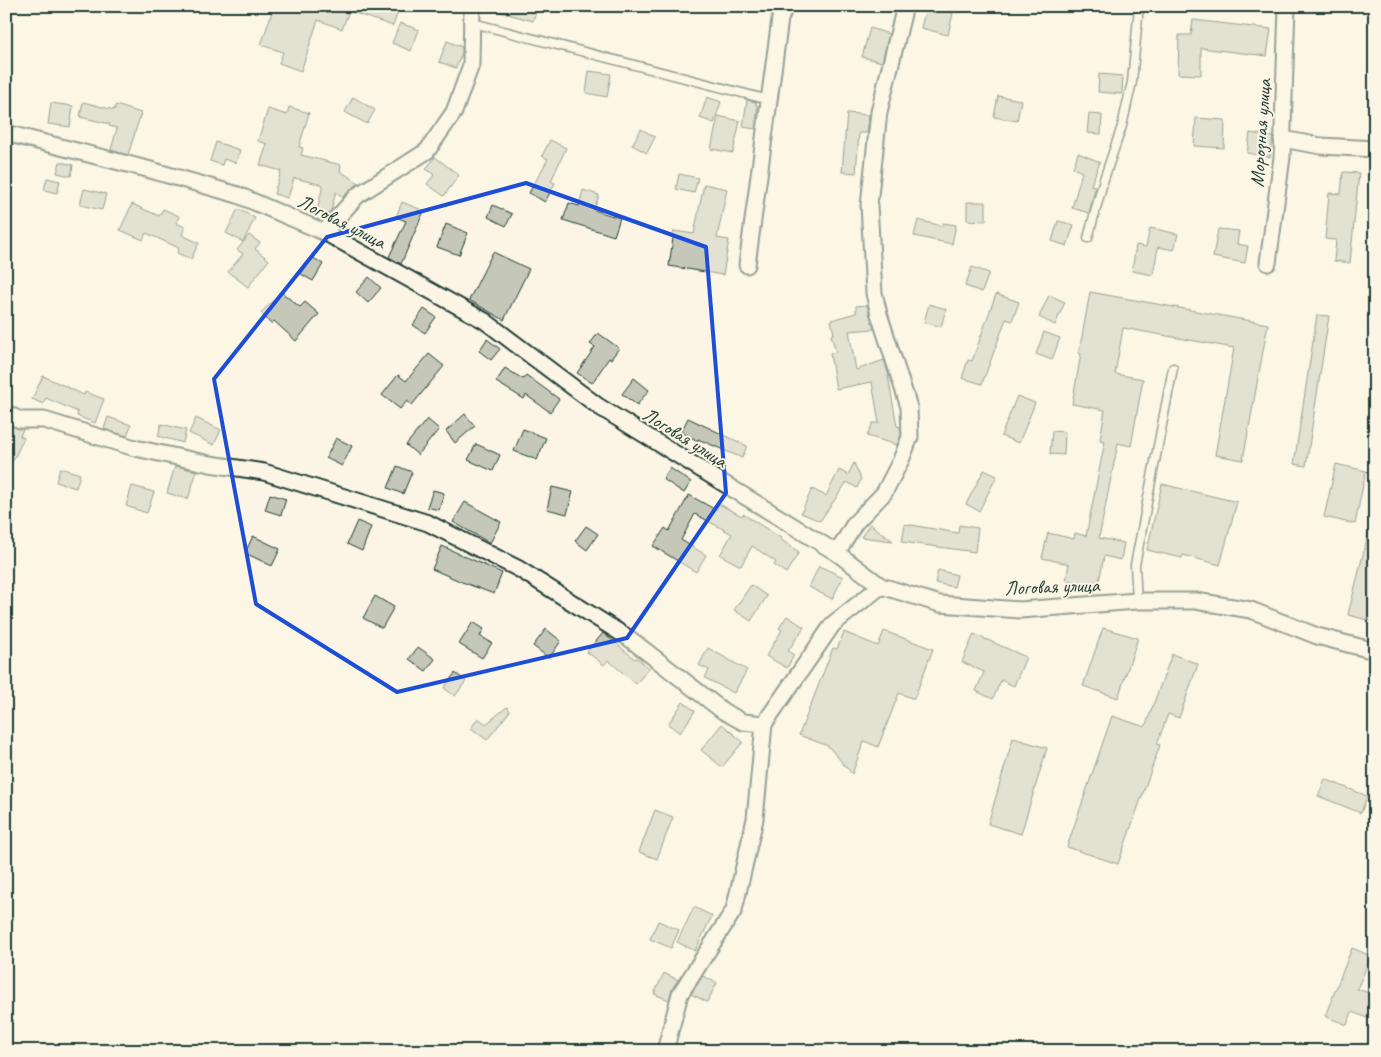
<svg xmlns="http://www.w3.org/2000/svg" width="1381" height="1057" font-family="Caveat,sans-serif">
	<rect width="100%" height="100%" fill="#fcf5e5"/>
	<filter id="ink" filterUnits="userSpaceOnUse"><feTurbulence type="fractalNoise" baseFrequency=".02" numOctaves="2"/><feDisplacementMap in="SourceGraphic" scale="10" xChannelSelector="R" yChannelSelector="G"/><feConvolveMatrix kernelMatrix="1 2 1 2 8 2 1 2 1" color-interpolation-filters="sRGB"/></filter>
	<g filter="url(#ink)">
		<!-- building -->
		<g fill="#c5c7b9" stroke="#1f3d34">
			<polygon points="274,6 294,6 306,11 308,6 400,6 393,26 349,11 342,29 318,20 301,71 279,63 283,52 261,45"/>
			<polygon points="493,6 538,6 533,21 493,10"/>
			<polygon points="926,7 953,13 948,35 921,28"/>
			<polygon points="1193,20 1271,29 1267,56 1201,48 1201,75 1178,74 1179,35 1191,35"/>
			<polygon points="400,23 419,30 411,51 392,43"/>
			<polygon points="870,28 889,34 882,62 862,57"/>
			<polygon points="447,41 462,47 462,53 456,68 439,62"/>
			<polygon points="589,71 611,74 607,97 586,93"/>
			<polygon points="1099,74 1123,76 1122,94 1098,92"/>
			<polygon points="998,96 1021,100 1017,121 994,117"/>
			<polygon points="353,97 375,110 367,124 345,112"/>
			<polygon points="707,97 721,102 714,123 700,118"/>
			<polygon points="747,100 756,102 756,105 758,105 755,129 743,127"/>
			<polygon points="83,102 114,110 116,105 141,113 128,155 111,150 117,128 109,126 110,124 80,117"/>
			<polygon points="51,103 73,106 70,127 48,124"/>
			<polygon points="289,107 309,113 299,147 303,148 301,155 341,165 340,171 359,183 343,197 336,192 331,210 328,214 317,211 323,185 294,178 288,198 274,194 281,171 260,165 267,144 258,141 268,109 287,115"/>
			<polygon points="847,113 869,115 867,133 859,133 856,173 842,172"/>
			<polygon points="1089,114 1102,115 1101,134 1087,133"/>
			<polygon points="718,116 740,121 733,153 711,149"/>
			<polygon points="1196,118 1225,120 1224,148 1194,146"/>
			<polygon points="641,129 655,137 647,153 632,145"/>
			<polygon points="1250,133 1273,137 1270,157 1247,153"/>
			<polygon points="550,140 566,148 551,181 555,183 545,202 529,193 548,159 542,156"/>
			<polygon points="216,142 240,150 236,163 224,159 222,165 210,161"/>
			<polygon points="1078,153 1100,162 1091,185 1096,186 1089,213 1072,208 1082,172 1073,168"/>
			<polygon points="435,157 459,175 444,196 427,184 434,175 426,169"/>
			<polygon points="60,162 73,165 71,176 57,173"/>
			<polygon points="1343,172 1359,173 1350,263 1334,261 1336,240 1325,239 1329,193 1341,194"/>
			<polygon points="679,174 698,178 694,193 676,189"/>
			<polygon points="47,178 60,181 57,193 44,190"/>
			<polygon points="704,184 727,189 717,238 729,240 723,275 669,266 674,231 694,234"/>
			<polygon points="84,189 106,194 102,210 80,205"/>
			<polygon points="583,190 599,195 594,210 620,218 614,236 563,220 569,203 579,206"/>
			<polygon points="402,202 424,211 401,264 389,257 406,221 396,217"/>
			<polygon points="967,202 986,202 986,221 967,220"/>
			<polygon points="132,204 159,216 163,209 179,216 176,223 185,227 182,235 199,243 191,259 177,253 179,248 146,233 143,240 120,230"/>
			<polygon points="493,205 512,214 506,226 488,217"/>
			<polygon points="238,209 255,218 243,242 226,233"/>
			<polygon points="918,220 942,226 943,223 956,225 952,244 914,236"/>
			<polygon points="1058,221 1074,225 1067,246 1052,241"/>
			<polygon points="446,224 468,233 459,255 437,247"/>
			<polygon points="1150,228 1178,234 1174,250 1158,247 1153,275 1132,271 1136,245 1146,247"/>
			<polygon points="1218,229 1239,231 1237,244 1248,246 1245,263 1213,257"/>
			<polygon points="249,235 260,243 255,249 269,260 248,287 228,272 243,254 237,250"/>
			<polygon points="493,252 529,269 504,320 469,300"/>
			<polygon points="312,257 323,264 313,281 301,274"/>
			<polygon points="972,267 989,273 982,292 965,286"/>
			<polygon points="369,277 381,288 368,303 356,292"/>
			<polygon points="281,292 300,307 305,302 319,314 296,341 274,321 271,324 261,313"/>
			<polygon points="1090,292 1268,324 1243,460 1215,455 1234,348 1123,328 1115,374 1143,379 1131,446 1118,443 1099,538 1124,543 1121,560 1104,556 1098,587 1066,580 1069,564 1042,558 1048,533 1074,539 1075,533 1086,536 1105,441 1100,440 1105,410 1072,404 1081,354 1079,353"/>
			<polygon points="996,294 1019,302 1012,321 1006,319 982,384 962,378 968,360 972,361"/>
			<polygon points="1049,295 1065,302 1055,325 1039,317"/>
			<polygon points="929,304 946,309 941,327 924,322"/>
			<polygon points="867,305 874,329 849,331 856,370 884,360 889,376 888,376 897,426 900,427 901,435 897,445 867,436 873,423 879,423 872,382 836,389 830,353 836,352 831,335 834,334 831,320 856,313 856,306"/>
			<polygon points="424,309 436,317 425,333 413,325"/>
			<polygon points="1317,315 1329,316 1306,466 1294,464"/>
			<polygon points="1044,332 1060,338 1052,360 1036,354"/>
			<polygon points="598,333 619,348 611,359 609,358 592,383 577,373 595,347 590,344"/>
			<polygon points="487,339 500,349 491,360 479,351"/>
			<polygon points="429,354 444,366 412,405 407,401 400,409 382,395 398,375 406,381"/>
			<polygon points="505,368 523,379 526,375 559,399 550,412 526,395 524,399 496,382"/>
			<polygon points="43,376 84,395 85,392 104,399 95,423 77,416 78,412 46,398 43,404 32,399"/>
			<polygon points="634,378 649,390 637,405 622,394"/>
			<polygon points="1017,396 1035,403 1019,443 1001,436"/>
			<polygon points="465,414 475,426 455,443 446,431"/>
			<polygon points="108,417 131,425 127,436 104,429"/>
			<polygon points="196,418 221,430 214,445 189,433"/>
			<polygon points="688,418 747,446 742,458 698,439 698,441 681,432"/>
			<polygon points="427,419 439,429 418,455 406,445"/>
			<polygon points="161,424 186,430 183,443 158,436"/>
			<polygon points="9,425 23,429 20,436 24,438 6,475 6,431"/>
			<polygon points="523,429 546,438 537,460 514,451"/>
			<polygon points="1052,431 1065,432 1064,455 1050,454"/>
			<polygon points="336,438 352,446 342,466 326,458"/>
			<polygon points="476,444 500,455 493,471 468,460"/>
			<polygon points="854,463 861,479 857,488 847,482 820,521 801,513 812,489 826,496 839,470 848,475"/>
			<polygon points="1336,464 1366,471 1355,524 1324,517"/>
			<polygon points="175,466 197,471 188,499 167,493"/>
			<polygon points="397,466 412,472 403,494 388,488"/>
			<polygon points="60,468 80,474 76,488 56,482"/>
			<polygon points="670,468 691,482 684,493 663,479"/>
			<polygon points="984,470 997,476 979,511 966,504"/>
			<polygon points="1162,484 1237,502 1220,565 1183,555 1182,558 1147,550"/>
			<polygon points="132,486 154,492 147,513 126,506"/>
			<polygon points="552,487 573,492 567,514 547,509"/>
			<polygon points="433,490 444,493 439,510 427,507"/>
			<polygon points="270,494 286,499 281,515 265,510"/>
			<polygon points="689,495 716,510 719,504 742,516 743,514 781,538 780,539 799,552 786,573 774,565 776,562 752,546 741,566 720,555 732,534 695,514 681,540 706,555 696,572 653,546 665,528 669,531"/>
			<polygon points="465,502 501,522 490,543 453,522"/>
			<polygon points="357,521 371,527 362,551 347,544"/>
			<polygon points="870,524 893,541 861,537"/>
			<polygon points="905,524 958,533 959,525 978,528 975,552 902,542"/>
			<polygon points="586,526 598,534 587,550 575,541"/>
			<polygon points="1370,526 1375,527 1375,622 1348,615"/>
			<polygon points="253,536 280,549 272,566 245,553"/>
			<polygon points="442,546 502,573 494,594 462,582 432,569"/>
			<polygon points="819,566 843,577 832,599 809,587"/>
			<polygon points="938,570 957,575 954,587 935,583"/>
			<polygon points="751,585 767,596 751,621 734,610"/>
			<polygon points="375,596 394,607 382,628 363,618"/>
			<polygon points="787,616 804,627 788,651 794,655 787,668 766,656 782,630 779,628"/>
			<polygon points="473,622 484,629 480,636 492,643 482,658 459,644"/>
			<polygon points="1103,628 1138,638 1118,698 1083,686"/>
			<polygon points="546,629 561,641 549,658 533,646"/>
			<polygon points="884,631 933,649 914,699 899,693 878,747 864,741 852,774 828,746 799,735 833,648 837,649 844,632 878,646"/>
			<polygon points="603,633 635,659 637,658 649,668 636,684 608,660 604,665 587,652"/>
			<polygon points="974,634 1026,657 1014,686 1001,680 993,699 976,691 984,672 962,662"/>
			<polygon points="418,647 435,659 426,671 409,659"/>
			<polygon points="708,648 747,670 734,693 705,678 709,670 699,665"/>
			<polygon points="1172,654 1198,664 1179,718 1168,714 1157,744 1160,745 1118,864 1067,847 1112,716 1145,727"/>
			<polygon points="455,673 466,681 455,696 444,688"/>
			<polygon points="683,702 695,711 680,733 668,724"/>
			<polygon points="507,707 510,711 487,740 471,728 478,718 486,724"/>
			<polygon points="722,724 743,742 722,767 701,750"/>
			<polygon points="1013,738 1047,748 1021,834 988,824"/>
			<polygon points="1325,779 1367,796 1361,813 1318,796"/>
			<polygon points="655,810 673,817 657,859 639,852"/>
			<polygon points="694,907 712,916 695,951 677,942"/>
			<polygon points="658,921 679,930 671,948 650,939"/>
			<polygon points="1352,948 1371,956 1357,989 1375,995 1375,1021 1352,1012 1347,1025 1325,1016"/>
			<polygon points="664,973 678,980 672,989 669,1000 654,994"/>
			<polygon points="703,976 717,983 707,1002 691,994"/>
		</g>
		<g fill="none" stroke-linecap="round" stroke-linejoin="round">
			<!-- lane casing -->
			<g stroke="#1f3d34" stroke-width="11">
				<g id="lane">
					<polyline points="473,23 769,100"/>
					<polyline points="1088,238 1104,179 1122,126 1132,82 1139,6"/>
					<polyline points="1137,601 1135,565 1173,368"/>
				</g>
			</g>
			<!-- street casing -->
			<g stroke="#1f3d34" stroke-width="19">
				<g id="street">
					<polyline points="6,133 147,169 238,195 324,232 485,321 598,406 837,553 881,586 940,604 1020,610 1137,601 1196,601 1251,610 1317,636 1375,651"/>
					<polyline points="1282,139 1321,146 1375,149"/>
					<polyline points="324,232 358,195 427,151 454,112 471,65 472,6"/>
					<polyline points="1268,263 1282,157 1287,6"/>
					<polyline points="747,265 780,19 785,6"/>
					<polyline points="6,413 20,420 44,420 135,448 210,464 264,472 428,523 519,569 630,639 723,711 743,722 764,724 833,624 881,586"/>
					<polyline points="837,553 855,523 884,493 901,460 910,437 909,407 879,314 874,293 869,205 879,112 905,6"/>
					<polyline points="665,1051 680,994 734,910 755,819 764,724"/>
				</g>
			</g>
			<!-- lane -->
			<use href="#lane" stroke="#fcf5e5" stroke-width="8"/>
			<!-- street -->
			<use href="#street" stroke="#fcf5e5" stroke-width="15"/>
		</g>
	</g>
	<!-- marked area -->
	<path d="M0 0H1381V1057H0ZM526,183L706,247L726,493L627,638L397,692L256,604L214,379L327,237Z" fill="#fcf5e5" fill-opacity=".55" fill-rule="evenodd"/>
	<path fill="none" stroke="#1d4ed8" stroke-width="4" stroke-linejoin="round" d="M526,183L706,247L726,493L627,638L397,692L256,604L214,379L327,237Z"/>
	<g text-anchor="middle" stroke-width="4" stroke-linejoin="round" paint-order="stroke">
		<!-- street labels -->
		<g font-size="20" fill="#1f3d34" stroke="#fcf5e5">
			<text transform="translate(1260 133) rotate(-86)" y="7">Морозная улица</text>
			<text transform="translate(342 221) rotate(27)" y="7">Логовая улица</text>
			<text transform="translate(685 437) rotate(32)" y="7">Логовая улица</text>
			<text transform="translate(1052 586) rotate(-2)" y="7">Логовая улица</text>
		</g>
	</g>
	<!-- margin -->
	<rect width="1381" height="1057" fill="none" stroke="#fcf5e5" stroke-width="25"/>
	<rect x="12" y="12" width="1356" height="1032" fill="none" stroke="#1f3d34" stroke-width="2" filter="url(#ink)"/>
</svg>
